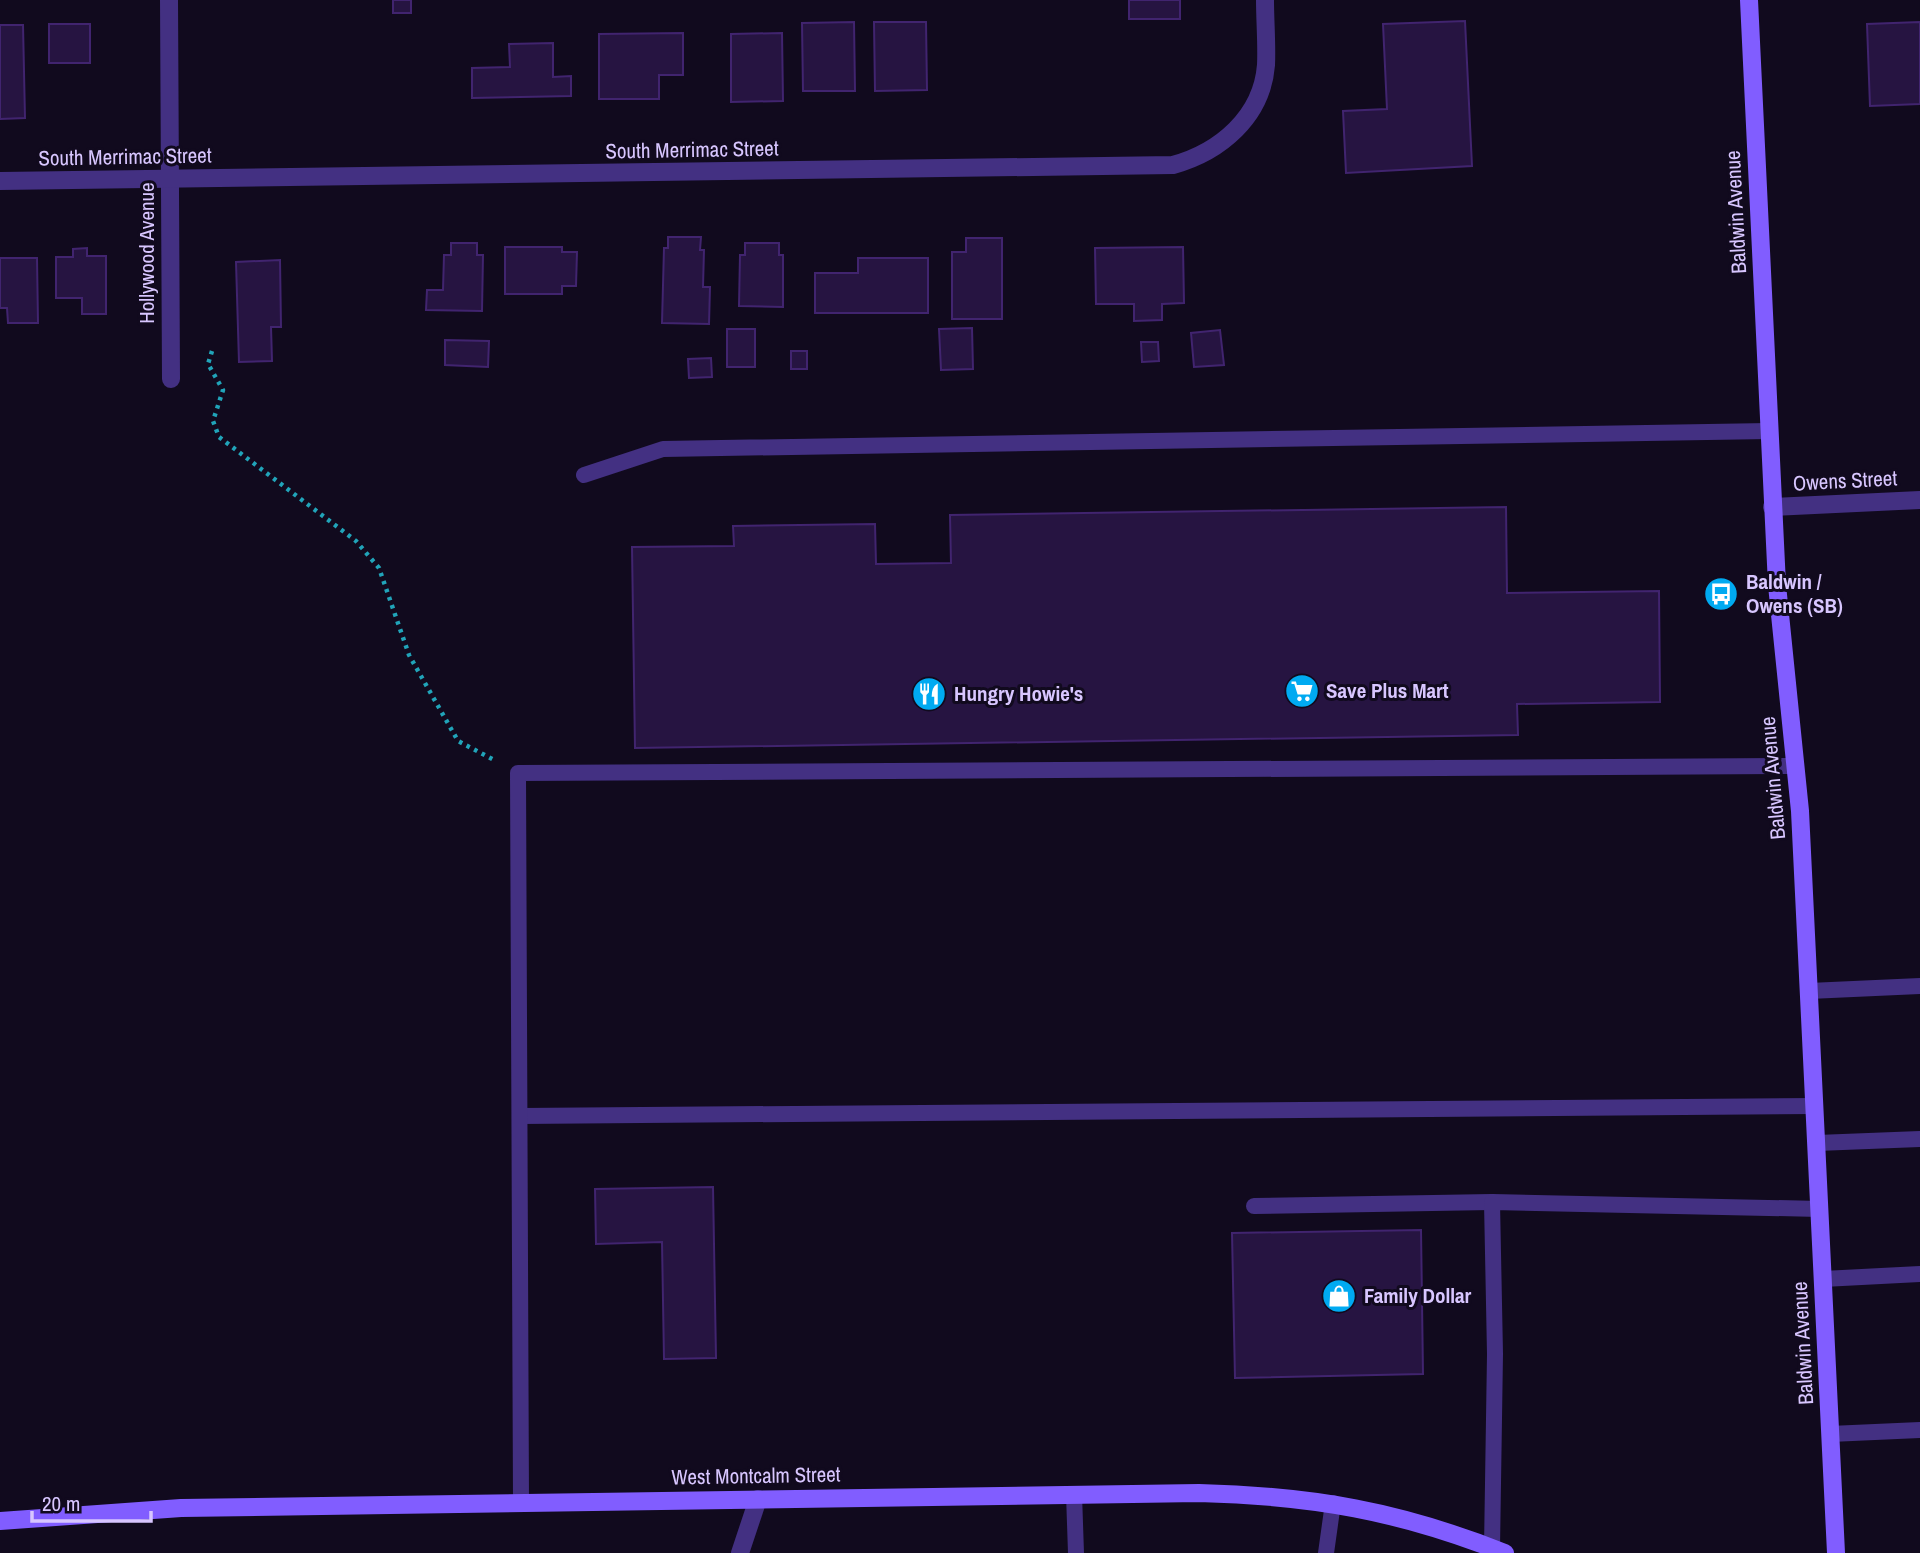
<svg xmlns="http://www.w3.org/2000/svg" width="1920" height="1553" font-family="'Archivo Narrow',sans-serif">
	<rect width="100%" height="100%" fill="#110a1e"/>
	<!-- building -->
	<g fill="#261441" stroke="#41246f" stroke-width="2">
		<rect x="393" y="0" width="18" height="13"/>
		<rect x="1129" y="0" width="51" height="19"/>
		<polygon points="1465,21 1472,166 1346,173 1343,111 1387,109 1383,24"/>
		<polygon points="854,22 855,91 803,91 802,23"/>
		<polygon points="874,22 926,22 927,90 875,91"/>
		<polygon points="1920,22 1920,104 1870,106 1867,24"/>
		<rect x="49" y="24" width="41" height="39"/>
		<polygon points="0,25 23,25 25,118 0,119"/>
		<polygon points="683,33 683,75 659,75 659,99 599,99 599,34"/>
		<polygon points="782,33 783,101 731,102 731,34"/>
		<polygon points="553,43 553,77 571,76 571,96 472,98 472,68 510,67 509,44"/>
		<polygon points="668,237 701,237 700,250 704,250 703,287 710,287 709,324 662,323 664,248 668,248"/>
		<polygon points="966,238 1002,238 1002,319 952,319 952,252 966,252"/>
		<polygon points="451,243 477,243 477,255 483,255 482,311 426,310 427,290 443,290 444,255 451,255"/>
		<polygon points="745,243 779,243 779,255 783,255 783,307 739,306 740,255 745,255"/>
		<polygon points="505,247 562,247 562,252 577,252 576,286 562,286 562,294 505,294"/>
		<polygon points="1183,247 1184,303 1162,304 1162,320 1134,321 1134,304 1096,304 1095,248"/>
		<polygon points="87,248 87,256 106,256 106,314 82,314 82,298 56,298 56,257 73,257 73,249"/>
		<polygon points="0,258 37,258 38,323 8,323 7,308 0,308"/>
		<polygon points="858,258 928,258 928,313 815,313 815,273 858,273"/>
		<polygon points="280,260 281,327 271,327 272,361 239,362 236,262"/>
		<polygon points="972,328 973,369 941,370 939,329"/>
		<rect x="727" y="329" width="28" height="38"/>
		<polygon points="1220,330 1224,365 1194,367 1191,333"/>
		<polygon points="445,340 489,341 488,367 445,365"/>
		<polygon points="1141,342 1158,342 1159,361 1142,362"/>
		<rect x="791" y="351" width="16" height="18"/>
		<polygon points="711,358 712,377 689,378 688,359"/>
		<polygon points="1506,507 1507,593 1659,591 1660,702 1517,704 1518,735 635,748 632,547 734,546 733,526 875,524 876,564 951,563 950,515"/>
		<polygon points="713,1187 716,1358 664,1359 662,1242 596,1244 595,1189"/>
		<polygon points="1421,1230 1423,1374 1235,1378 1232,1233"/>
	</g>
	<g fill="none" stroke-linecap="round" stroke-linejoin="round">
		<!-- path -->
		<polyline stroke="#21a4b9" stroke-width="4.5" stroke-dasharray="3.5 5" stroke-linecap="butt" points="212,351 208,364 223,390 213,421 219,437 356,541 379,568 409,655 458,741 496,761"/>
		<!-- service -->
		<g stroke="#433082" stroke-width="16">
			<polyline points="584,475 663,449 1769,431"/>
			<polyline points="1809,991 1920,986"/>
			<polyline points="520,1116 1815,1106"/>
			<polyline points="1817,1143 1920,1139"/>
			<polyline points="1254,1206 1492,1202"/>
			<polyline points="1823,1279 1920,1274"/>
			<polyline points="1830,1434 1920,1430"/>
			<polyline points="1074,1494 1076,1553"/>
			<polyline points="521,1502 518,773 1796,766"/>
			<polyline points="1492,1548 1495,1354 1492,1202 1820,1209"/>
			<polyline points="1326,1553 1333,1503"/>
		</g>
		<!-- minor -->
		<g stroke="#433082" stroke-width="18">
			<polyline points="169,0 171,379"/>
			<path d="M0,181L1173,165C1220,152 1262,117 1266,65C1267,44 1265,21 1265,0"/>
			<polyline points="1772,507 1920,500"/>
			<polyline points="740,1553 758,1499"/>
		</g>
		<!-- secondary -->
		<g stroke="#815dff" stroke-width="18">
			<polyline points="1749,0 1777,585 1800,811 1836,1553"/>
			<path d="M0,1521L181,1508L1199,1493C1313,1496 1399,1511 1505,1553"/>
		</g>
	</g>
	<!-- icons -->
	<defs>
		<g id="bus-disc" transform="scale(1.75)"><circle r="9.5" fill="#00aaf1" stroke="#110a1e"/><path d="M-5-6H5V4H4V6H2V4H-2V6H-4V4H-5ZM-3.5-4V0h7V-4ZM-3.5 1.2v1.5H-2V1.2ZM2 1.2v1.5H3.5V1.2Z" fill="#fff"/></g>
		<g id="supermarket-disc" transform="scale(1.75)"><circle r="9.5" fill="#00aaf1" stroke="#110a1e"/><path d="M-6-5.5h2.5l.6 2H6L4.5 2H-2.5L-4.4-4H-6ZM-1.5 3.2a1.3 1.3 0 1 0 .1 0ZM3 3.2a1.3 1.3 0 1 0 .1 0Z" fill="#fff"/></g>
		<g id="restaurant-disc" transform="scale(1.75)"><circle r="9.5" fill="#00aaf1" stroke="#110a1e"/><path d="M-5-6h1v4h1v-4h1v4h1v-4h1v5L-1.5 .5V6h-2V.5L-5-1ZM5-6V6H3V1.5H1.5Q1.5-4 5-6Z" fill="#fff"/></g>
		<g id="shop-disc" transform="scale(1.75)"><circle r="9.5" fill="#00aaf1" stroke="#110a1e"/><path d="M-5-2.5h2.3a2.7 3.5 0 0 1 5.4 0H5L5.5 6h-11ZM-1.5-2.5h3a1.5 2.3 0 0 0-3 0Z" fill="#fff"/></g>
	</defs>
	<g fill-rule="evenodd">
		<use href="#bus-disc" x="1721" y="594"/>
		<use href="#supermarket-disc" x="1302" y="691"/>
		<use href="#restaurant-disc" x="929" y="694"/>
		<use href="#shop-disc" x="1339" y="1296"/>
	</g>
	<g text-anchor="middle" stroke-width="6" stroke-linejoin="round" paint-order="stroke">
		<!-- street labels -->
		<g font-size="21" fill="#d8c6ff" stroke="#110a1e">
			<text transform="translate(692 150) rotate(-1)" y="7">South Merrimac Street</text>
			<text transform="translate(125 157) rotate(-1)" y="7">South Merrimac Street</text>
			<text transform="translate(1736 212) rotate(-93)" y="7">Baldwin Avenue</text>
			<text transform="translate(147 253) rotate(-90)" y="7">Hollywood Avenue</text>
			<text transform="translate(1845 481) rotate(-3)" y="7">Owens Street</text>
			<text transform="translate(1773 778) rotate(-95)" y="7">Baldwin Avenue</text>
			<text transform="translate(1803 1343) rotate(-93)" y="7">Baldwin Avenue</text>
			<text transform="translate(756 1476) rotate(-1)" y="7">West Montcalm Street</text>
		</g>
		<!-- poi labels -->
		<g font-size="21" font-weight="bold" fill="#d8c6ff" stroke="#110a1e" text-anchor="start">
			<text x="1746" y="589">Baldwin /<tspan x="1746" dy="24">Owens (SB)</tspan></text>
			<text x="1326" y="698">Save Plus Mart</text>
			<text x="954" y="701">Hungry Howie's</text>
			<text x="1364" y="1303">Family Dollar</text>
		</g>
	</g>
	<!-- scale -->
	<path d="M32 1511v10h119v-10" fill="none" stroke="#d8c6ff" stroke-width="3.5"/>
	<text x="42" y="1511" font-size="21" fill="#d8c6ff" stroke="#110a1e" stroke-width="5" paint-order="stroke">20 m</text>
</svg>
